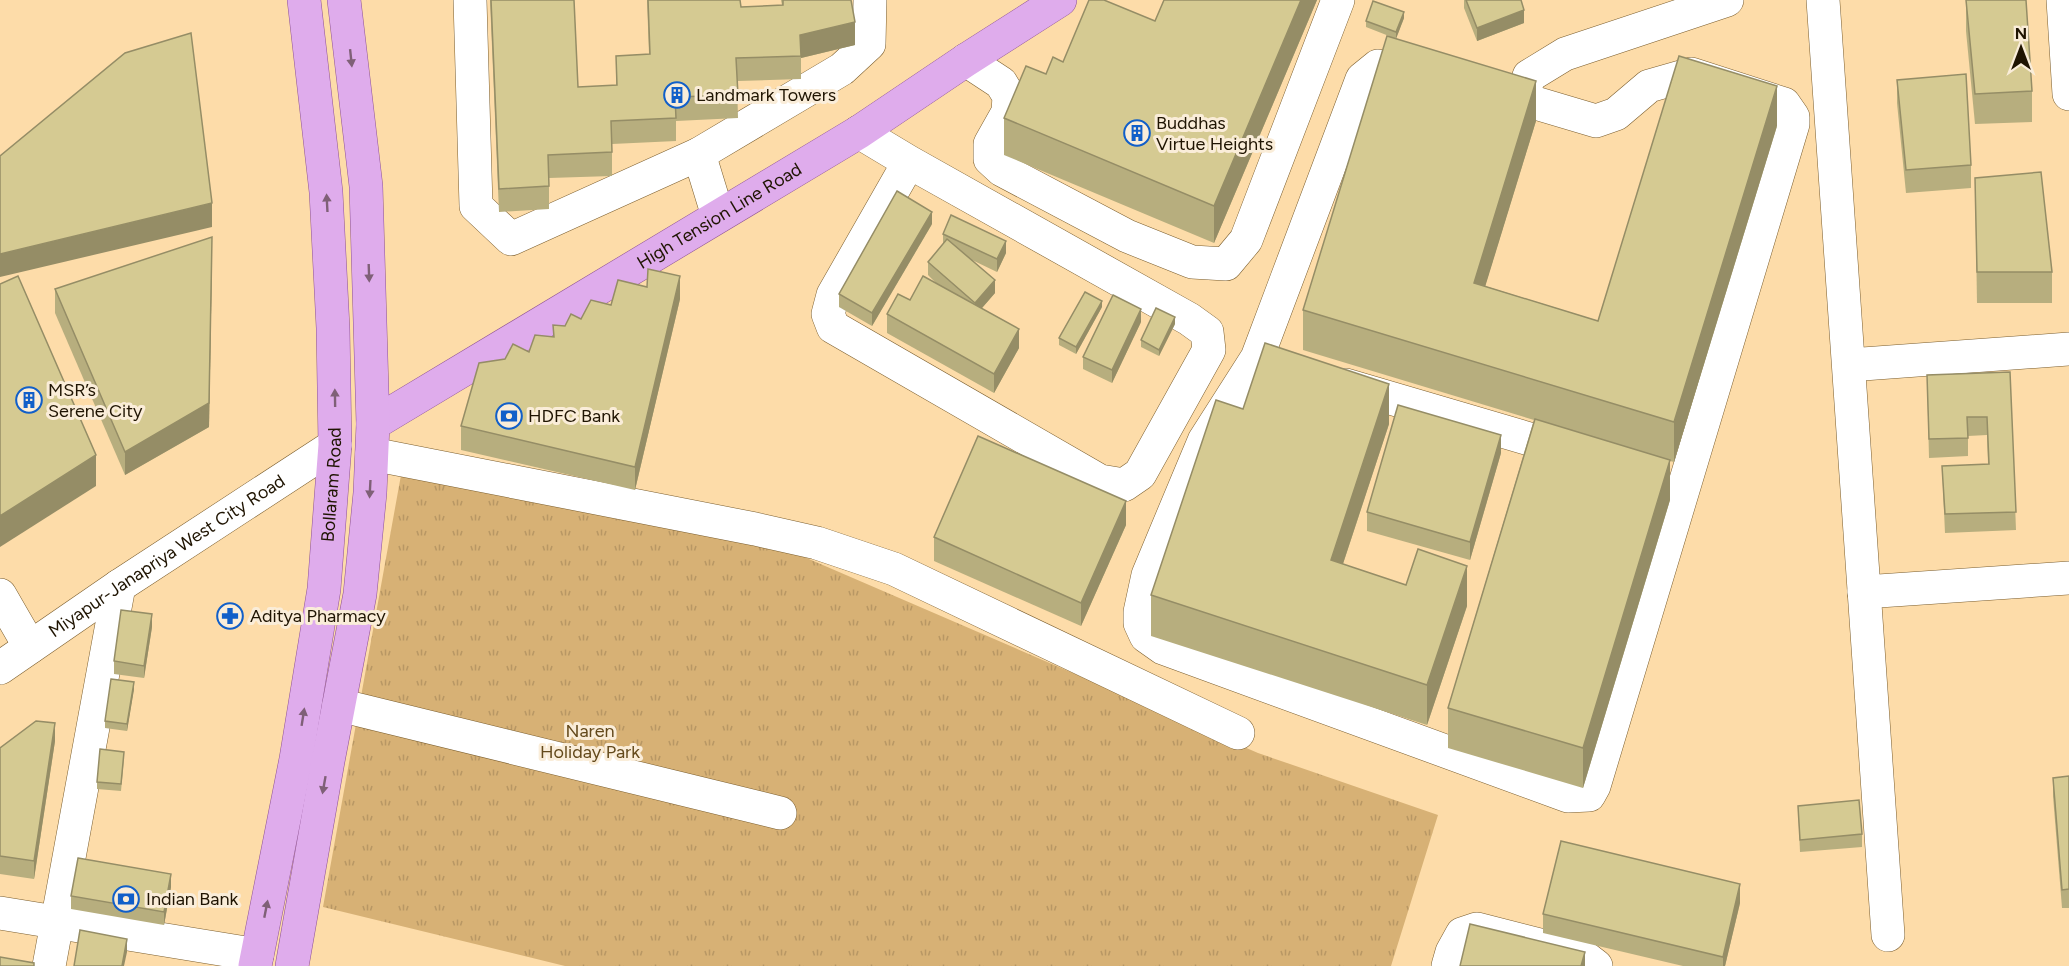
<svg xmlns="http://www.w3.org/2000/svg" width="2069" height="966" font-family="Figtree,sans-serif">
	<defs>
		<pattern id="park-tufts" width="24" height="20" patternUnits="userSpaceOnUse" patternTransform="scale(1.5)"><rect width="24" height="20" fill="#d7b175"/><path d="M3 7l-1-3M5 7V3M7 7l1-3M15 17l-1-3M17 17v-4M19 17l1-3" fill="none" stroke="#b89764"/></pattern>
	</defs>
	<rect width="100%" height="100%" fill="#fddca9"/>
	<!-- park -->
	<polygon fill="url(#park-tufts)" points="401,475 795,553 1258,753 1438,815 1391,966 565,966 323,907"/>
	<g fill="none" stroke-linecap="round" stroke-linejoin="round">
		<!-- minor casing -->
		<g stroke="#7b5e2e" stroke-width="34">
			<g id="minor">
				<polyline points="470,0 476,206 511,239 699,154 842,69 869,44 870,0"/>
				<polyline points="1823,0 1888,935"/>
				<polyline points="2063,0 2069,94"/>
				<polyline points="966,60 1001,83 1009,96 1008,112 990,144 990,159 1002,170 1127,236 1192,262 1226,264 1246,240 1338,0"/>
				<polyline points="1423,73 1378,66 1362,79 1257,358 1204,441 1148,575 1140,612 1140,623 1146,636 1163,648 1568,796 1589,795 1594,786 1793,124 1793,117 1784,104 1691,74 1649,86 1616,114 1596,121 1522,99"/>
				<polyline points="1502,93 1522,99 1529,76 1565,54 1727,0"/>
				<polyline points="859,132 909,162 1189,319 1207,332 1209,350 1140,474 1124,485 1100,481 833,327 828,314 833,295 909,162"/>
				<polyline points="699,154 718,216"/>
				<polyline points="1849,365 2069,349"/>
				<polyline points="1346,385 1570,451"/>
				<polyline points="372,454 755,529 817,543 894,569 1238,733"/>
				<polyline points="1864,592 2069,578"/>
				<polyline points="0,595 30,647"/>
				<path id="s1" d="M0,668L119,586L335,445"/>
				<polyline points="339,705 780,813"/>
				<polyline points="0,913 257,955"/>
				<polyline points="49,966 119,586"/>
				<polyline points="1448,966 1452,952 1462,934 1477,929 1583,956 1596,966"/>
			</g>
		</g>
		<!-- major casing -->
		<g stroke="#8e5392" stroke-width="34">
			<g id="major">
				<path id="s2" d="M373,424L859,132L966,60L1060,0"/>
				<path id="s3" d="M255,966L296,759L324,589L335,445L333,328L326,192L304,0"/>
				<polyline points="292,966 328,761 360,594 370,493 373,424 366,186 344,0"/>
			</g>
		</g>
		<!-- minor -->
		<use href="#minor" stroke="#fff" stroke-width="33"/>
		<!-- major -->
		<use href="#major" stroke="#dfacec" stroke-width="33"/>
	</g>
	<!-- wall -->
	<g fill="#b7ae7e">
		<polygon points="490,0 574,0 578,87 616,86 616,56 649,54 647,0 740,0 741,7 782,5 781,0 851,0 855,45 801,58 801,79 737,81 738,118 676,121 676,141 612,144 612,176 549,178 549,209 499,212"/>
		<polygon points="1164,0 1317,0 1214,243 1004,155 1004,118 1046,74 1063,62 1155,21"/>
		<polygon points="1464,0 1521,0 1524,23 1477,41 1464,8"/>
		<polygon points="1966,0 2032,91 2032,122 1975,124 1966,31"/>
		<polygon points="1404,18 1396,38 1536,121 1485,286 1598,321 1777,126 1674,462 1670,461 1670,500 1583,788 1448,748 1448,708 1534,420 1303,350 1303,310 1389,36 1366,27 1366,21"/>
		<polygon points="1897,80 1971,165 1971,188 1906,193 1897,103"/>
		<polygon points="1975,178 2052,272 2052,303 1977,303"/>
		<polygon points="932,224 872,326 839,307 839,294"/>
		<polygon points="943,234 1006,253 997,272 972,260 995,293 982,308 1019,348 994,393 887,333 887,314 937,284 928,275 928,262 943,245"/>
		<polygon points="212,260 209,427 125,475 55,313 55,289"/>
		<polygon points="680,299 635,490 461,450 461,426 529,352 553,336 553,325 565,326 611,305"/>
		<polygon points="1102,307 1076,354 1059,345 1059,338"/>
		<polygon points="1141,322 1112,383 1083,369 1083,357"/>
		<polygon points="1175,324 1159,356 1141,347 1141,340"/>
		<polygon points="2010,372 2016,530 1945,533 1942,466 1988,464 1987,435 1968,436 1968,456 1929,458 1927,375"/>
		<polygon points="1243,409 1389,424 1343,564 1467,606 1427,725 1151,636 1151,595"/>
		<polygon points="1501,453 1470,560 1367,531 1367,512"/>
		<polygon points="1126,525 1081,626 934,561 934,537"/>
		<polygon points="152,627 144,678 114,674 114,661"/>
		<polygon points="134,689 127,731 105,728 105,721"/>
		<polygon points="55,741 34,879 0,874 0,748"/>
		<polygon points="124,758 121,791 97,789 97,782"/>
		<polygon points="2069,776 2069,908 2062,908 2053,796 2053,778"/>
		<polygon points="1798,806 1862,834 1862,847 1800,852"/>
		<polygon points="171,887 164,925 71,909 71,896"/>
		<polygon points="1740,903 1725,966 1683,966 1543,933 1543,914"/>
	</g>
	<!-- shaded-wall -->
	<g fill="#958d66">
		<polygon points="1301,0 1317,0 1214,243 1214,206"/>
		<polygon points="1524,10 1524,23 1477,41 1477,28"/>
		<polygon points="1404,12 1404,18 1396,39 1396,32"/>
		<polygon points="855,22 855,45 801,58 800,35"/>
		<polygon points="1536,81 1536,121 1474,323 1474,283"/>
		<polygon points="1777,86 1777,126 1674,462 1674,422"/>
		<polygon points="212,203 212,227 0,277 0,254"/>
		<polygon points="932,212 932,224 872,326 872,313"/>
		<polygon points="1006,241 1006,253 997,272 997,259"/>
		<polygon points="212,260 209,427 125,475 125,452"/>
		<polygon points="680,276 680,299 635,490 635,467"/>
		<polygon points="995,280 995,293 975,316 975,303"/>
		<polygon points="1102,301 1102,307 1076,354 1076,347"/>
		<polygon points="1141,309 1141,322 1112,383 1112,370"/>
		<polygon points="1175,317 1175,324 1159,356 1159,350"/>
		<polygon points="1019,329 1019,348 994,393 994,374"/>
		<polygon points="1389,384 1389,424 1331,600 1331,560"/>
		<polygon points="1501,435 1501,453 1470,560 1470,542"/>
		<polygon points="96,455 96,486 0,547 0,516"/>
		<polygon points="1670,460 1670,500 1583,788 1583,748"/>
		<polygon points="1126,501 1126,525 1081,626 1081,603"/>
		<polygon points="1467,566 1467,606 1427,725 1427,685"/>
		<polygon points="152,614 152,627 144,678 144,666"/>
		<polygon points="134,682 134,689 127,731 127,724"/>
		<polygon points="55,723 55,741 34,879 34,861"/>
		<polygon points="171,874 171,887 164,925 164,912"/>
		<polygon points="1740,884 1740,903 1725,966 1723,966 1723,957"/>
		<polygon points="127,939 127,952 124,966 122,966"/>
		<polygon points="1585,952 1585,966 1581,966"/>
	</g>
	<!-- building -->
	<g fill="#d5ca92" stroke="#958d66" stroke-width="1.5">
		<polygon points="491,0 574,0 578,87 617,85 616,56 650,54 648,0 740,0 741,7 783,5 783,0 851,0 855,22 800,35 801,56 736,58 738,95 675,97 676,118 611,121 612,152 548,155 549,186 499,189"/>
		<polygon points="1089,0 1104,0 1155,21 1164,0 1301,0 1214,206 1004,118 1026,66 1046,74 1053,57 1063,62"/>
		<polygon points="1466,0 1521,0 1524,10 1477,28"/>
		<polygon points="1966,0 2026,0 2032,91 1975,94"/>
		<polygon points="1373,1 1404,12 1396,32 1366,21"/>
		<polygon points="191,33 212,203 0,254 0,156 125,53"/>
		<polygon points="1387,36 1536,81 1474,283 1598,321 1679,56 1777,86 1674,422 1303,310"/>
		<polygon points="1966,74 1971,165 1906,170 1897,80"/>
		<polygon points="2041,172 2052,272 1977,272 1975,178"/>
		<polygon points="897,191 932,212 872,313 839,294"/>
		<polygon points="951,215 1006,241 997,259 943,234"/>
		<polygon points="212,237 209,403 125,452 55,289"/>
		<polygon points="947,239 995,280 975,303 928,262"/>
		<polygon points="648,269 680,276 635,467 461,426 479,363 505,359 513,344 529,352 535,335 554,337 553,325 565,326 571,314 581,319 591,300 611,305 618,280 647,287"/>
		<polygon points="18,276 96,455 0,516 0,284"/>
		<polygon points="923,276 1019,329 994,374 887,314 898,294 910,300"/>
		<polygon points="1085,292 1102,301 1076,347 1059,338"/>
		<polygon points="1113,295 1141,309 1112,370 1083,357"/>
		<polygon points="1156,308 1175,317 1159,350 1141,340"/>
		<polygon points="1265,343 1389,384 1331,560 1406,585 1418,549 1467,566 1427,685 1151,595 1216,400 1243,409"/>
		<polygon points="2010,372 2016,512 1945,514 1942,466 1989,464 1987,417 1967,417 1968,438 1929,439 1927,375"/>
		<polygon points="1398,405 1501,435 1470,542 1367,512"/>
		<polygon points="1535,419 1670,460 1583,748 1448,708"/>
		<polygon points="978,436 1126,501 1081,603 934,537"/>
		<polygon points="121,610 152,614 144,666 114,661"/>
		<polygon points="111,679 134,682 127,724 105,721"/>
		<polygon points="36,721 55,723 34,861 0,856 0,748"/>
		<polygon points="100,749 124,752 121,784 97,782"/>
		<polygon points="2069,776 2069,889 2062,890 2053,778"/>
		<polygon points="1859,800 1862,834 1800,840 1798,806"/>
		<polygon points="1561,841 1740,884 1723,957 1543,914"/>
		<polygon points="78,858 171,874 164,912 71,896"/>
		<polygon points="1470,924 1585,952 1581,966 1460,966"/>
		<polygon points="80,930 127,939 122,966 74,966"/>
		<polygon points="0,957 34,963 34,966 0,966"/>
	</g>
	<!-- one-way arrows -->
	<defs><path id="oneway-solid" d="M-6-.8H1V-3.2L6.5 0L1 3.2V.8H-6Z" transform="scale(1.5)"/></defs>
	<g fill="#7f6077">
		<use href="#oneway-solid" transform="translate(351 58) rotate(84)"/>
		<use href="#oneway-solid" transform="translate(327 203) rotate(-93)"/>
		<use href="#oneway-solid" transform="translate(369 273) rotate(88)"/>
		<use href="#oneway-solid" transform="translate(335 398) rotate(-91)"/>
		<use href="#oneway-solid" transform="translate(370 489) rotate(93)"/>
		<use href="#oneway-solid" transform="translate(303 717) rotate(-81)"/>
		<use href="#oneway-solid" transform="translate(324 785) rotate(100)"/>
		<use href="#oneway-solid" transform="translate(266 909) rotate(-79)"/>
	</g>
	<!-- icons -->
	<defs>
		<g id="building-ring" transform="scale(1.35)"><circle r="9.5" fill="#faedd9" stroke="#115fc9" stroke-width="1.5"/><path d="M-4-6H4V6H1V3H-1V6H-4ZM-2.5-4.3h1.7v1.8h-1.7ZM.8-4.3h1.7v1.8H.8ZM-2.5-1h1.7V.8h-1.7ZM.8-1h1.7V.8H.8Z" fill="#115fc9"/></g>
		<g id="bank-ring" transform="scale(1.35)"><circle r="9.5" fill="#faedd9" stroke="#115fc9" stroke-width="1.5"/><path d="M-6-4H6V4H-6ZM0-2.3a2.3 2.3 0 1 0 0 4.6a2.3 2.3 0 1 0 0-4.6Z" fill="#115fc9"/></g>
		<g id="pharmacy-ring" transform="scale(1.35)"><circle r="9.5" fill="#faedd9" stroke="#115fc9" stroke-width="1.5"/><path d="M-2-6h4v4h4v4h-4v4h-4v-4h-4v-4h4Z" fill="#115fc9"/></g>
	</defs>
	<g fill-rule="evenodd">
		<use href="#building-ring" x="677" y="95"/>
		<use href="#building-ring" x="1137" y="133"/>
		<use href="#building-ring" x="29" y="400"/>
		<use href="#bank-ring" x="509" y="416"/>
		<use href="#pharmacy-ring" x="230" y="616"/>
		<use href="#bank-ring" x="126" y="899"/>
	</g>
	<g text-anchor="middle" stroke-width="6" stroke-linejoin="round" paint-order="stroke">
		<!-- poi labels -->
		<g font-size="18" fill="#1f1402" stroke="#faedd9" text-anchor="start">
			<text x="696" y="101">Landmark Towers</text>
			<text x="1156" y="129">Buddhas<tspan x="1156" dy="21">Virtue Heights</tspan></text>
			<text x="48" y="396">MSR’s<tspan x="48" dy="21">Serene City</tspan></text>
			<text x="528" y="422">HDFC Bank</text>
			<text x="250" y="622">Aditya Pharmacy</text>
			<text x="146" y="905">Indian Bank</text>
		</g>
		<!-- street labels -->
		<g font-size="18" fill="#1f1402" stroke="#faedd9">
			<text dy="6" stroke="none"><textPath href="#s2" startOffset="404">High Tension Line Road</textPath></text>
			<text dy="6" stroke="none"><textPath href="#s3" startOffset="488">Bollaram Road</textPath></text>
			<text dy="6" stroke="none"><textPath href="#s1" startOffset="201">Miyapur-Janapriya West City Road</textPath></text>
		</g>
		<!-- park labels -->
		<g font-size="18" fill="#63491b" stroke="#faedd9">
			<text x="590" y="737">Naren<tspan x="590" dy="21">Holiday Park</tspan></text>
		</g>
	</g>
	<!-- north arrow -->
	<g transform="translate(2021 48)" stroke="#faedd9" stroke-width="4.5" paint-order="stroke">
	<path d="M0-4.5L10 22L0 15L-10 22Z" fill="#1f1402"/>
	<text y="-9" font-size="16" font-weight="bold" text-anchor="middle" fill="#1f1402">N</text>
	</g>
</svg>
